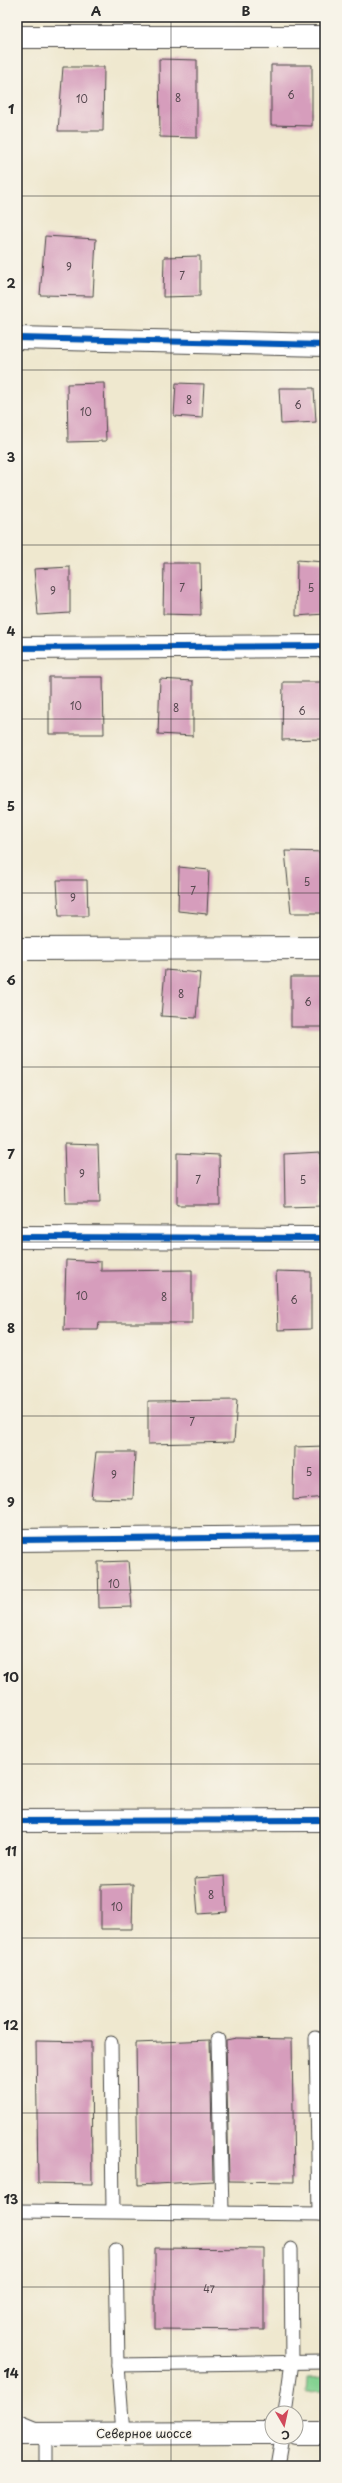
<svg xmlns="http://www.w3.org/2000/svg" width="342" height="2483" font-family="'Playpen Sans',sans-serif">
	<rect width="100%" height="100%" fill="#f7f3e8"/>
	<filter id="ink" filterUnits="userSpaceOnUse"><feTurbulence type="fractalNoise" baseFrequency=".025" numOctaves="2"/><feDisplacementMap in="SourceGraphic" scale="8" xChannelSelector="R" yChannelSelector="G"/><feConvolveMatrix kernelMatrix="1 2 1 2 8 2 1 2 1" color-interpolation-filters="sRGB"/></filter>
	<filter id="wash" filterUnits="userSpaceOnUse"><feTurbulence type="fractalNoise" baseFrequency=".012" numOctaves="4" result="noise"/><feDisplacementMap in="SourceGraphic" scale="16" xChannelSelector="R" yChannelSelector="G"/><feGaussianBlur stdDeviation="0.9" result="paint"/><feColorMatrix in="noise" values="0 0 0 0 0 0 0 0 0 0 0 0 0 0 0 0 0 1.4 0 .05"/><feComposite in="paint" operator="in"/></filter>
	<g filter="url(#wash)">
		<rect width="100%" height="100%" fill="#efe8cf"/>
		<!-- green -->
		<polygon fill="#82d190" stroke="#567e5e" points="325,2377 325,2391 307,2392 308,2378"/>
		<g id="blocks">
			<!-- building -->
			<g fill="#d69dbc">
				<polygon points="159,59 197,60 197,138 160,137"/>
				<polygon points="271,65 312,65 312,126 271,125"/>
				<polygon points="63,67 104,67 103,131 58,131"/>
				<polygon points="45,236 96,239 93,296 40,295"/>
				<polygon points="200,256 200,296 163,297 164,257"/>
				<polygon points="104,383 106,441 68,442 67,384"/>
				<polygon points="176,383 204,384 202,418 174,416"/>
				<polygon points="279,388 314,388 316,422 281,424"/>
				<polygon points="297,560 325,562 325,614 296,616"/>
				<polygon points="164,563 200,563 201,615 163,614"/>
				<polygon points="70,567 70,613 38,615 34,569"/>
				<polygon points="49,677 103,677 104,734 49,734"/>
				<polygon points="160,679 193,681 193,736 158,734"/>
				<polygon points="283,682 322,682 323,739 282,740"/>
				<polygon points="285,851 325,852 325,913 291,913"/>
				<polygon points="179,867 209,870 207,914 178,911"/>
				<polygon points="57,880 87,880 88,916 59,916"/>
				<polygon points="165,970 200,973 196,1018 161,1016"/>
				<rect x="291" y="977" width="34" height="50"/>
				<polygon points="64,1144 98,1145 100,1203 66,1203"/>
				<polygon points="320,1152 322,1206 285,1207 284,1154"/>
				<polygon points="177,1153 219,1155 220,1205 177,1205"/>
				<polygon points="66,1260 101,1262 101,1271 192,1270 192,1323 99,1323 98,1330 64,1330"/>
				<polygon points="276,1271 311,1272 311,1329 278,1330"/>
				<polygon points="237,1400 234,1442 148,1444 148,1401"/>
				<polygon points="325,1446 325,1497 293,1500 294,1447"/>
				<polygon points="96,1452 135,1452 133,1499 91,1498"/>
				<polygon points="128,1561 132,1607 99,1608 98,1562"/>
				<polygon points="225,1876 227,1912 198,1914 195,1878"/>
				<polygon points="133,1884 132,1929 101,1929 101,1885"/>
				<polygon points="236,2038 292,2039 294,2182 229,2181 226,2040"/>
				<polygon points="210,2040 213,2181 138,2185 136,2043"/>
				<polygon points="36,2041 91,2042 92,2184 38,2183"/>
				<polygon points="155,2248 264,2249 264,2330 155,2329"/>
			</g>
		</g>
	</g>
	<g filter="url(#ink)">
		<use href="#blocks" fill-opacity="0" stroke="#484744" stroke-width="1"/>
		<g fill="none" stroke-linecap="round" stroke-linejoin="round">
			<!-- lane casing -->
			<g stroke="#484744" stroke-width="15">
				<g id="lane">
					<polyline points="316,2038 319,2214"/>
					<polyline points="218,2040 222,2212"/>
					<polyline points="111,2043 113,2211"/>
					<polyline points="17,2211 325,2214"/>
					<polyline points="116,2250 118,2365 123,2434"/>
					<polyline points="118,2365 325,2362"/>
					<polyline points="285,2413 292,2362 291,2249"/>
					<polyline points="17,2422 46,2434 46,2466"/>
					<polyline points="277,2466 282,2437"/>
				</g>
			</g>
			<!-- street casing -->
			<g stroke="#484744" stroke-width="24">
				<g id="street">
					<polyline points="17,37 325,37"/>
					<polyline points="17,338 325,345"/>
					<polyline points="17,648 325,646"/>
					<polyline points="17,949 325,948"/>
					<polyline points="17,1237 325,1238"/>
					<polyline points="17,1540 325,1537"/>
					<polyline points="17,1821 325,1820"/>
				</g>
			</g>
			<!-- primary casing -->
			<g stroke="#484744" stroke-width="24">
				<g id="primary">
					<polyline points="296,2433 325,2433"/>
					<polyline points="17,2434 272,2433"/>
				</g>
			</g>
			<!-- lane -->
			<use href="#lane" stroke="#fff" stroke-width="13"/>
			<!-- street -->
			<use href="#street" stroke="#fff" stroke-width="22"/>
			<!-- primary -->
			<use href="#primary" stroke="#fff" stroke-width="22"/>
			<!-- cycleway casing -->
			<g stroke="#f7f3e8" stroke-width="8">
				<g id="cycleway">
					<polyline points="17,338 325,345"/>
					<polyline points="17,648 325,646"/>
					<polyline points="17,1237 325,1238"/>
					<polyline points="17,1540 325,1537"/>
					<polyline points="17,1821 325,1820"/>
				</g>
			</g>
			<!-- cycleway -->
			<use href="#cycleway" stroke="#0057b8" stroke-width="6"/>
		</g>
	</g>
	<!-- grid -->
	<path fill="none" stroke="#2b2b2b" stroke-width="1" stroke-opacity="0.55" d="M171,17V2466M17,196H325M17,370H325M17,545H325M17,719H325M17,893H325M17,1067H325M17,1242H325M17,1416H325M17,1590H325M17,1764H325M17,1938H325M17,2113H325M17,2287H325"/>
	<g text-anchor="middle" stroke-width="3" stroke-linejoin="round" paint-order="stroke">
		<!-- number labels -->
		<g font-size="10" fill="#56484f">
			<text x="291" y="99">6</text>
			<text x="178" y="102">8</text>
			<text x="82" y="103">10</text>
			<text x="69" y="271">9</text>
			<text x="182" y="280">7</text>
			<text x="189" y="404">8</text>
			<text x="298" y="409">6</text>
			<text x="86" y="416">10</text>
			<text x="182" y="592">7</text>
			<text x="311" y="592">5</text>
			<text x="53" y="595">9</text>
			<text x="76" y="710">10</text>
			<text x="176" y="712">8</text>
			<text x="302" y="715">6</text>
			<text x="307" y="886">5</text>
			<text x="193" y="895">7</text>
			<text x="73" y="902">9</text>
			<text x="181" y="998">8</text>
			<text x="308" y="1006">6</text>
			<text x="82" y="1178">9</text>
			<text x="198" y="1184">7</text>
			<text x="303" y="1184">5</text>
			<text x="82" y="1300">10</text>
			<text x="164" y="1301">8</text>
			<text x="294" y="1304">6</text>
			<text x="192" y="1426">7</text>
			<text x="309" y="1476">5</text>
			<text x="114" y="1479">9</text>
			<text x="114" y="1588">10</text>
			<text x="211" y="1899">8</text>
			<text x="117" y="1911">10</text>
			<text x="209" y="2293">47</text>
		</g>
		<!-- street labels -->
		<g font-size="12" fill="#2b2b2b" stroke="#f7f3e8">
			<text x="144" y="2438">Северное шоссе</text>
		</g>
	</g>
	<!-- margin -->
	<rect width="342" height="2483" fill="none" stroke="#f7f3e8" stroke-width="44"/>
	<!-- north arrow -->
	<g transform="translate(284 2425) rotate(171)"><circle r="19" fill="#f7f3e8" stroke="#a5a39c"/>
	<path d="M0-3L7 15L0 10L-7 15Z" fill="#d1495b"/>
	<text y="-6" font-size="11" font-weight="bold" text-anchor="middle" fill="#2b2b2b">С</text>
	</g>
	<rect x="22" y="22" width="298" height="2439" fill="none" stroke="#2b2b2b" stroke-width="1.5"/>
	<g font-size="13" text-anchor="middle" font-weight="bold" fill="#2b2b2b">
		<text x="96" y="16">A</text>
		<text x="246" y="16">B</text>
		<text x="11" y="114">1</text>
		<text x="11" y="288">2</text>
		<text x="11" y="462">3</text>
		<text x="11" y="636">4</text>
		<text x="11" y="811">5</text>
		<text x="11" y="985">6</text>
		<text x="11" y="1159">7</text>
		<text x="11" y="1333">8</text>
		<text x="11" y="1507">9</text>
		<text x="11" y="1682">10</text>
		<text x="11" y="1856">11</text>
		<text x="11" y="2030">12</text>
		<text x="11" y="2204">13</text>
		<text x="11" y="2378">14</text>
	</g>
</svg>
